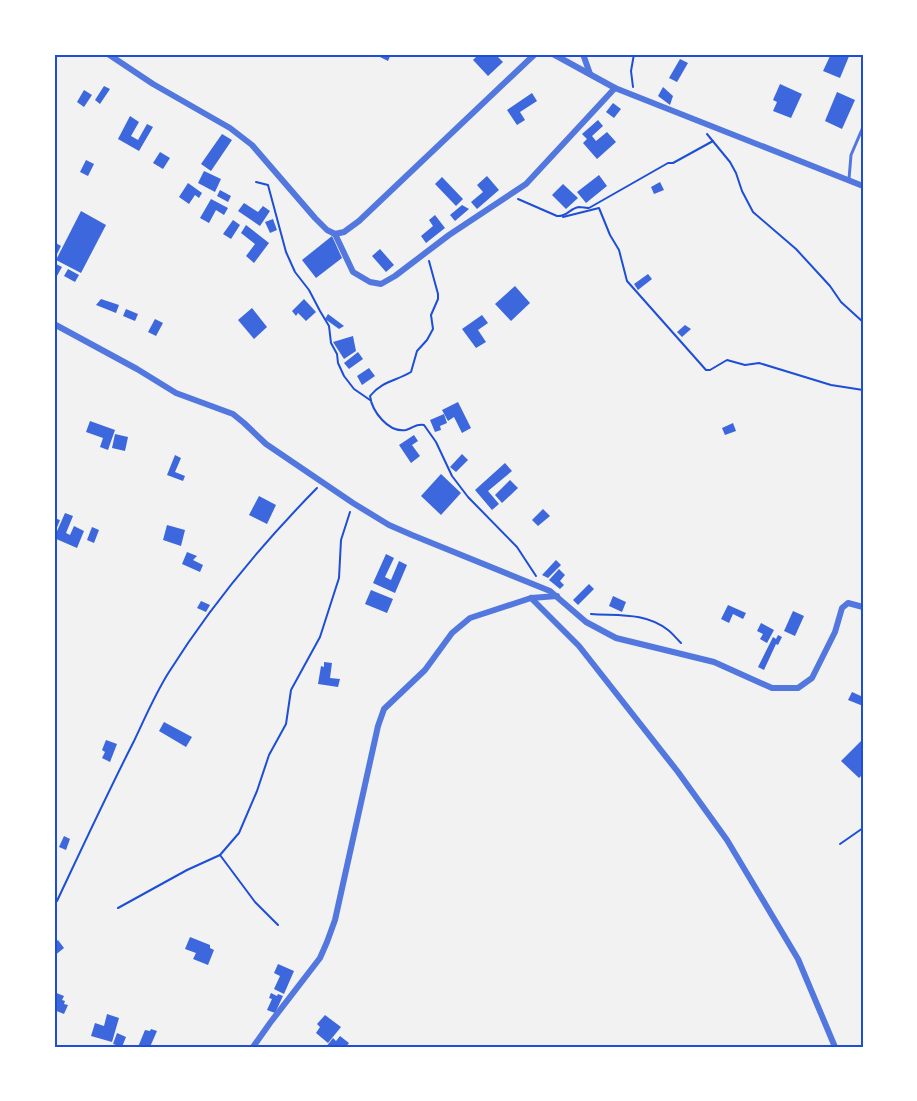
<svg xmlns="http://www.w3.org/2000/svg" width="917" height="1101" font-family="Arial,sans-serif">
	<rect width="100%" height="100%" fill="#f2f2f2"/>
	<!-- building -->
	<g fill="#3d67dc">
		<polygon points="374,54 391,54 388,61"/>
		<polygon points="479,54 495,54 503,62 488,76 473,60"/>
		<polygon points="831,54 850,54 840,78 823,71"/>
		<polygon points="680,59 688,63 677,82 669,78"/>
		<polygon points="780,84 802,94 791,118 773,111 777,102 773,100"/>
		<polygon points="104,86 110,89 100,104 95,100"/>
		<polygon points="663,87 673,96 670,105 658,96"/>
		<polygon points="84,90 92,95 84,107 77,102"/>
		<polygon points="837,92 855,100 842,129 825,121"/>
		<polygon points="532,93 537,101 520,112 525,120 517,125 507,110"/>
		<polygon points="613,103 621,109 614,118 606,112"/>
		<polygon points="130,116 139,122 131,136 138,140 147,124 153,127 139,151 118,139"/>
		<polygon points="598,120 603,126 592,136 596,141 607,132 616,142 597,159 583,143 587,139 582,134"/>
		<polygon points="222,134 232,140 211,171 201,164"/>
		<polygon points="160,152 170,158 163,169 153,163"/>
		<polygon points="86,160 94,164 88,176 80,172"/>
		<polygon points="204,171 221,179 215,192 198,183"/>
		<polygon points="599,175 607,186 586,203 577,192"/>
		<polygon points="487,176 499,190 477,209 471,202 483,192 477,185"/>
		<polygon points="442,177 463,199 456,206 435,184"/>
		<polygon points="660,182 664,190 654,194 651,187"/>
		<polygon points="188,183 202,193 199,198 195,195 189,204 179,197"/>
		<polygon points="563,184 578,198 566,209 552,195"/>
		<polygon points="220,190 231,196 228,202 217,196"/>
		<polygon points="211,199 228,208 224,215 216,210 209,223 200,218"/>
		<polygon points="244,203 258,212 263,206 270,211 260,226 238,211"/>
		<polygon points="462,205 469,209 455,221 450,215"/>
		<polygon points="81,211 106,225 81,273 56,260"/>
		<polygon points="435,215 445,228 426,243 421,236 433,226 429,220"/>
		<polygon points="273,219 277,230 270,233 265,222"/>
		<polygon points="233,220 240,225 231,239 223,234"/>
		<polygon points="246,225 269,243 254,263 246,256 255,244 241,233"/>
		<polygon points="332,236 342,258 316,278 302,260"/>
		<polygon points="54,242 61,246 54,260"/>
		<polygon points="380,249 394,265 386,272 372,256"/>
		<polygon points="54,263 62,267 57,276 54,274"/>
		<polygon points="68,269 79,275 75,282 64,276"/>
		<polygon points="648,274 652,279 638,290 634,284"/>
		<polygon points="515,286 530,303 511,321 495,304"/>
		<polygon points="101,299 119,305 116,313 96,305"/>
		<polygon points="304,299 316,312 306,321 298,313 296,316 292,311"/>
		<polygon points="252,308 267,327 254,339 238,320"/>
		<polygon points="126,309 138,314 135,321 123,316"/>
		<polygon points="328,314 344,326 339,329 325,319"/>
		<polygon points="482,315 488,323 478,330 486,342 476,348 462,329"/>
		<polygon points="155,319 163,323 156,336 148,332"/>
		<polygon points="685,325 691,329 682,337 677,332"/>
		<polygon points="353,336 356,351 344,359 333,342"/>
		<polygon points="358,352 363,359 349,369 344,363"/>
		<polygon points="369,368 375,376 362,385 357,376"/>
		<polygon points="458,402 471,428 462,433 454,417 448,421 442,410"/>
		<polygon points="444,414 447,423 440,426 441,430 435,432 430,420"/>
		<polygon points="90,421 115,430 108,450 100,447 103,438 86,432"/>
		<polygon points="733,423 736,431 725,435 722,428"/>
		<polygon points="115,434 128,437 125,451 112,448"/>
		<polygon points="414,435 418,441 412,445 420,456 411,463 399,445"/>
		<polygon points="462,454 468,460 456,472 450,467"/>
		<polygon points="175,455 181,458 175,472 185,476 183,481 167,475"/>
		<polygon points="505,463 512,471 488,491 499,504 492,510 475,490"/>
		<polygon points="441,474 461,493 441,515 421,496"/>
		<polygon points="510,480 518,488 502,503 495,495"/>
		<polygon points="259,496 276,505 267,524 249,515"/>
		<polygon points="543,509 550,516 538,526 532,520"/>
		<polygon points="65,513 73,516 66,533 70,535 74,526 84,531 77,548 54,538"/>
		<polygon points="54,518 60,520 54,535"/>
		<polygon points="167,525 185,530 181,546 163,540"/>
		<polygon points="92,527 99,530 94,543 87,540"/>
		<polygon points="187,552 197,556 193,560 203,565 200,572 182,564"/>
		<polygon points="386,554 394,558 385,577 391,580 399,561 407,565 395,593 373,583"/>
		<polygon points="556,560 561,565 548,578 542,575"/>
		<polygon points="559,569 565,575 560,581 564,585 560,589 549,580"/>
		<polygon points="589,584 594,589 578,605 573,600"/>
		<polygon points="371,590 393,599 387,613 365,604"/>
		<polygon points="613,596 626,602 622,612 609,606"/>
		<polygon points="201,601 210,605 206,612 197,608"/>
		<polygon points="728,605 746,613 743,619 733,614 729,623 721,619"/>
		<polygon points="793,611 804,616 795,636 784,631"/>
		<polygon points="761,623 774,630 767,643 760,639 763,634 757,631"/>
		<polygon points="778,635 782,637 778,645 776,644 764,670 758,667 773,637 776,639"/>
		<polygon points="324,662 332,663 330,678 340,679 338,687 318,684 321,666 324,667"/>
		<polygon points="852,692 863,697 863,706 848,700"/>
		<polygon points="164,722 192,737 186,747 159,731"/>
		<polygon points="863,739 863,774 859,778 841,761"/>
		<polygon points="106,740 117,744 110,762 102,758 105,752 102,750"/>
		<polygon points="64,836 70,839 66,850 59,847"/>
		<polygon points="190,937 210,945 210,948 214,950 208,965 193,959 196,953 185,949"/>
		<polygon points="58,940 64,948 54,956 54,943"/>
		<polygon points="278,964 294,971 284,994 274,989 280,976 274,973"/>
		<polygon points="54,992 64,996 62,1000 65,1001 64,1004 68,1005 64,1014 54,1010"/>
		<polygon points="271,993 277,996 278,994 283,996 275,1013 267,1010 272,999 269,998"/>
		<polygon points="107,1014 119,1018 112,1042 91,1036 95,1023 104,1026"/>
		<polygon points="325,1015 341,1027 328,1043 316,1033 320,1027 317,1024"/>
		<polygon points="151,1029 157,1031 150,1047 138,1047 145,1030 150,1031"/>
		<polygon points="117,1033 126,1037 122,1047 113,1044"/>
		<polygon points="340,1036 349,1043 346,1047 326,1047 333,1038 336,1041"/>
	</g>
	<g fill="none" stroke-linecap="round" stroke-linejoin="round">
		<!-- path -->
		<g stroke="#1d4ed8" stroke-width="2">
			<polyline points="633,87 631,71 634,54"/>
			<polyline points="707,134 730,162 736,173 742,191 753,212 796,249 830,286 841,302 863,322"/>
			<polyline points="256,182 268,185 286,252 295,272 309,290 320,311 329,326 331,343 337,354 338,363 344,376 354,389 370,400"/>
			<path d="M518,199L557,216C567,217 570,208 579,207C580,207 588,208 589,208L668,163H673L713,141"/>
			<polyline points="563,217 599,208 610,235 619,250 627,281 706,370 710,370 727,360 745,365 759,363 831,385 863,390"/>
			<path d="M429,261L438,294V299L431,315L433,329L427,340L417,351L411,372C396,381 382,381 370,396C372,411 388,433 406,430C414,428 416,423 424,425L436,442L452,476L468,497L517,547L536,576"/>
			<path d="M591,614C618,616 645,612 668,630C673,634 677,639 681,643"/>
			<polyline points="840,844 863,828"/>
			<polyline points="220,855 239,833 257,791 269,755 286,724 291,690 320,637 339,578 341,540 350,512"/>
			<path d="M57,901C82,848 107,794 134,741C145,718 155,694 169,672C211,605 262,544 317,488"/>
			<polyline points="118,908 187,870 220,855 255,902 278,925"/>
		</g>
		<!-- service -->
		<polyline stroke="#5277de" stroke-width="3" points="849,179 851,155 863,127"/>
		<!-- minor -->
		<g stroke="#5277de" stroke-width="6">
			<polyline points="108,54 153,84 230,128 252,145 315,218 327,230 335,234 344,232 359,221 535,54"/>
			<polyline points="553,54 615,88 863,186"/>
			<polyline points="583,54 590,74"/>
			<polyline points="335,234 353,272 370,282 381,284 395,276 449,235 526,184 615,88"/>
			<polyline points="54,324 137,369 176,393 233,414 244,423 266,444 353,503 389,525 412,535 550,591 586,622 616,638 714,662 772,688 798,688 812,678 835,632 842,608 848,603 863,607"/>
			<polyline points="531,598 579,646 678,772 727,840 798,959 835,1047"/>
			<polyline points="253,1047 270,1023 320,958 327,942 335,920 378,726 384,709 425,670 452,633 470,618 531,598 557,596"/>
		</g>
	</g>
	<!-- border -->
	<rect width="917" height="1101" fill="none" stroke="#ffffff" stroke-width="111"/>
	<rect x="56" y="56" width="806" height="990" fill="none" stroke="#1d4ed8" stroke-width="2"/>
</svg>
